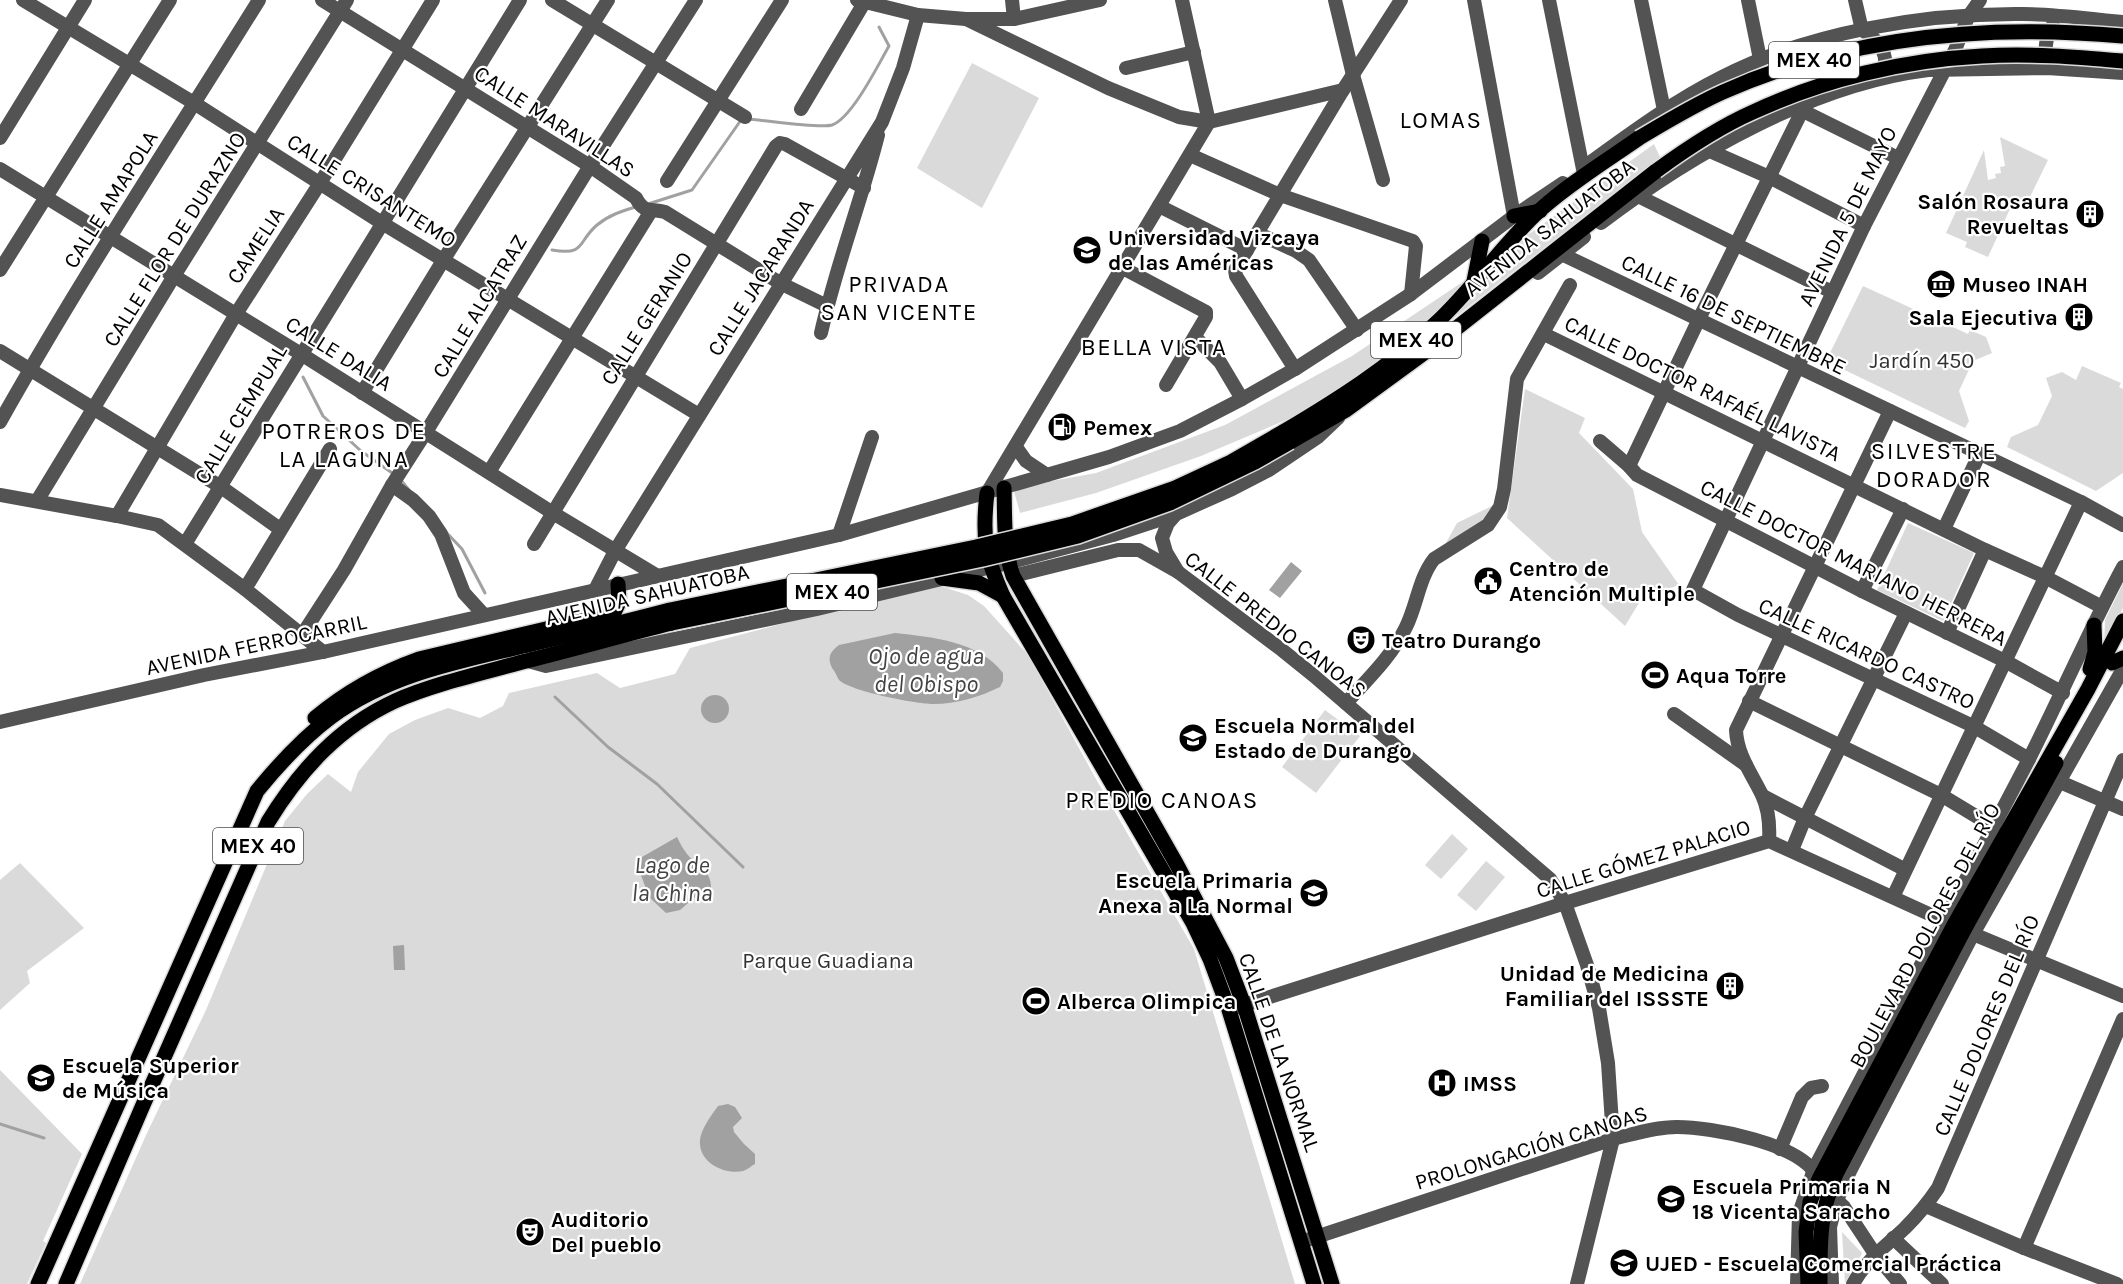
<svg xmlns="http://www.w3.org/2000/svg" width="2123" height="1284" font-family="Karla,sans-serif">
	<rect width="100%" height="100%" fill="#fff"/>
	<!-- green -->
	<g fill="#dadada">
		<polygon points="972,63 1039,98 982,208 917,168"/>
		<polygon points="2000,137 2048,160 2027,203 2015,198 1988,257 1965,247 1967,242 1946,233 1984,150 1988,180 1996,178 1995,174 2001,173 2000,167 2005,166"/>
		<polygon points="1654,144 1660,157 1454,318 1514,245"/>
		<polygon points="1470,277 1428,322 1379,363 1293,417 1201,456 1096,493 1020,513 1013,488 1096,473 1225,425 1352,356"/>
		<polygon points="1863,286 1968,334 1970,330 1986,337 1992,353 1973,361 1959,391 1969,421 1965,428 1826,361"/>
		<polygon points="2082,366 2121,383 2119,387 2123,389 2123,473 2096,491 2007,447 2011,437 2038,425 2052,396 2046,378 2062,372 2076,380"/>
		<polygon points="1525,389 1585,418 1579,433 1633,489 1642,532 1679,585 1642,598 1625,626 1507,518"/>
		<polygon points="1496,504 1483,524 1442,550 1457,523"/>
		<polygon points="1908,523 1974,553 1943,621 1877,590"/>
		<polygon points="2123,583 2123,608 2104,645 2105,620"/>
		<polygon points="934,584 968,595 984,606 1028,655 1096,779 1194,949 1295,1284 80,1284 147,1133 206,1010 285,821 307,794 328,774 351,792 358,772 389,734 415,720 448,708 480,718 503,706 509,693 597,673 620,688 675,674 690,648"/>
		<polygon points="1325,710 1360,736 1316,793 1282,767"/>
		<polygon points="1452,834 1468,849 1441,879 1425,865"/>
		<polygon points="1486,861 1505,877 1476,911 1457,895"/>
		<polygon points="20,863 84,928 27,971 30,983 0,1010 0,880"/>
		<polygon points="0,1070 82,1154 43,1241 46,1243 27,1284 0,1284"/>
		<polygon points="1842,1232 1862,1253 1845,1283"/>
	</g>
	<!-- water -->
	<g fill="#a1a1a1">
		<polygon points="1291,562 1302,571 1280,598 1269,590"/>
		<path d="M895,633C931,637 979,641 1003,673V681L1000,687C979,697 957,704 933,704C916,704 850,691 839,680C837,677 835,671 832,668C827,657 830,652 839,645Z"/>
		<circle cx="715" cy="709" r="14"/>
		<path d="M677,837C680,843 683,849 687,854C696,865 712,871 711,888L702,891L680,910L666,913L649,897L638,867L642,857Z"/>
		<polygon points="404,945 405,970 394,970 393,946"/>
		<path d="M728,1104L735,1107L742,1118L733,1127L734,1132L744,1144L755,1154V1164C751,1166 747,1170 743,1171C726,1175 701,1164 700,1144C699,1131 711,1116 718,1106Z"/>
	</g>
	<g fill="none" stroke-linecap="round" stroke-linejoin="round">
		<!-- stream -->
		<g stroke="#a1a1a1" stroke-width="3">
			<path d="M747,119C766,120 818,129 832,125C852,118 878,65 889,46L879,27"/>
			<polyline points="648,204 692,190 741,120"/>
			<path d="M552,250C586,256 577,242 597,225C609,215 622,211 636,207"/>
			<polyline points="303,377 323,416 361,451 395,475"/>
			<polyline points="400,479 409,490"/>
			<polyline points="445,531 462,549 485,593"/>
			<polyline points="555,697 608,747 657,784 743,867"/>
			<polyline points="0,1124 44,1138"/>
		</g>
		<!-- major casing -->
		<g stroke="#dbdbdb" stroke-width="18">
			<g id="major">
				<polyline points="1514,216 1540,211"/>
				<polyline points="1474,281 1482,241"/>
				<path d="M1283,432C1337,400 1389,367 1435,324C1473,289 1502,245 1540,210C1570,183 1606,161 1639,138"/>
				<polyline points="1290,442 1346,410 1435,345 1656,171"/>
				<path d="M1004,488C1005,518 1003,548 1013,576L1177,865L1226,958L1244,1005L1332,1284"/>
				<path d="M987,493C982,537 985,556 1003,596L1193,923L1210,959L1229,1010L1314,1284"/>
				<polyline points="942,578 979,583 1003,596"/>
				<polyline points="2112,663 2123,658"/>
				<polyline points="2090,669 2095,652 2094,625"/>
				<path d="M315,718C347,691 380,673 419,659L614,613L619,602L618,584"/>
				<path d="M38,1284L257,791C279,764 303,738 331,717C391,673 462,661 532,644C579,633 624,622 670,610"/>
				<path d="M66,1284L143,1105L268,822C300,770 339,727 395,701C433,684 486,672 526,661C575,649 623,635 672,623"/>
				<polyline points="1808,1284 1806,1232 1810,1202 1819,1179 1954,925 2088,689 2123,621"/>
				<path d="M1820,1284C1820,1241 1819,1215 1836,1174L1964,930L2056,763"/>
			</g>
		</g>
		<!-- minor -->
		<g stroke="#535353" stroke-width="14">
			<polyline points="23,0 194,103 382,223 699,415"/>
			<path d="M322,0L590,166L636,198C644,214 651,208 665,212L780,283L827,306"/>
			<polyline points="552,0 745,117"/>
			<polyline points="857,0 918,15 966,19 1014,19 1100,0"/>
			<polyline points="1012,0 1014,19"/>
			<polyline points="1182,0 1209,122"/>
			<polyline points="1335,0 1353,75 1383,180"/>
			<polyline points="1474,0 1514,216"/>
			<polyline points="1549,0 1584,174"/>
			<polyline points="1641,0 1664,110"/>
			<polyline points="1748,0 1760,59"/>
			<path d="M1855,0L1862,30C1881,41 1890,55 1883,77"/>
			<polyline points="1980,0 1968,17 1955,50 1864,226 1693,590 1738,615 1973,726 2029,759"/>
			<polyline points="966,19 1108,88 1179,117 1209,122 1343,90"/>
			<path d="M2047,67C2045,51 2044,39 2053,25"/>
			<polyline points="1126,68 1194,52"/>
			<polyline points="1797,108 1898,158"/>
			<polyline points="801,109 864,3"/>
			<polyline points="0,138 85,0"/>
			<polyline points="1710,151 1769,177 1864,226"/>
			<polyline points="1190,155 1280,195 1413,241 1416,246 1411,294"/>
			<path d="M1588,164C1631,133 1674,101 1722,77C1809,32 1925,13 2023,14C2056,14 2090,19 2123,22"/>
			<polyline points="0,169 301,354 553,513 656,575"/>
			<polyline points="667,181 782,0"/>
			<polyline points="1638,196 1832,292"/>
			<polyline points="1159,206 1247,250"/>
			<path d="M1601,223C1691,154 1814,84 1928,70L2047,68L2123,73"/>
			<polyline points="1257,233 1296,251 1309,260 1357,330"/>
			<polyline points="1555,251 2081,502 2123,525"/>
			<polyline points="1123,268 1206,312 1206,317 1166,385"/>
			<polyline points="0,270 170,0"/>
			<polyline points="1538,273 1584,237"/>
			<path d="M821,333C836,266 861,202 878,135"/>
			<polyline points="1544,334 1985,550 2045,577 2102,607"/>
			<polyline points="1195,337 1220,362 1242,399"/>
			<polyline points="0,351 221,487 280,529"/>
			<polyline points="1295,369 1236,276 1235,270 1343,90 1401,0"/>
			<polyline points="362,393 444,259 608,0"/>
			<path d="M0,422C81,278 172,140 259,0"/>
			<polyline points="1600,441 1629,466 1637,475 1862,591 2005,661 2063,693"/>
			<polyline points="1016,447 1026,461 1047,475"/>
			<polyline points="1629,466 1699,319 1802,111"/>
			<polyline points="489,472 651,211"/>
			<polyline points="392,485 413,500 429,516 441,534 464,593 484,615"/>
			<polyline points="987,493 1209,122"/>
			<polyline points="0,495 117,516 158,525 245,589 323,652"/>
			<polyline points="37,501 174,276 347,0"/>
			<polyline points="117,516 236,314 320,183 433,0"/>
			<polyline points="1944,529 1979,455"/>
			<polyline points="839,535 872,437"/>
			<polyline points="185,544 520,0"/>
			<polyline points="534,544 776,146 780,143 785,144 864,188"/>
			<polyline points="1178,572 1166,552 1162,538 1168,523 1176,514 1232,489 1269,470 1318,437 1338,418"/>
			<polyline points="1013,576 1118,550 1139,550 1178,572 1282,650 1313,675 1550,879 1565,903 1587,965 1599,1008 1608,1063 1613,1139 1577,1284"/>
			<polyline points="245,589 330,449"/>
			<polyline points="595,590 615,551 882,122 903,68 918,15"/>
			<polyline points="1862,591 1903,509"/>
			<polyline points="1947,633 1985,550"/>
			<polyline points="302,635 344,570 392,485 426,432 590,166 696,0"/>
			<polyline points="528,661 546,666 817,609 1008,563 1113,535 1174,515"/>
			<polyline points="1749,701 1941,795 1994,827"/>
			<path d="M1346,703C1368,679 1392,656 1406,627C1417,605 1419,578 1434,559L1488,525L1500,507L1504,489L1517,379L1570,285"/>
			<polyline points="1674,714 1746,765"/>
			<polyline points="0,722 204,675 323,652 839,535 1109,457 1180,431 1242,399 1295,369 1411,294 1514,216 1563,183"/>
			<polyline points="2060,782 2123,809"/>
			<polyline points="1763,796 1904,869"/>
			<path d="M1769,841C1770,825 1769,810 1762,795C1752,774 1737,755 1736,730L1890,411"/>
			<polyline points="1792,850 1805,818 1906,613"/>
			<polyline points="1893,897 2081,502"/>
			<polyline points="1235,1008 1565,903 1769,841 1973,934 2123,996"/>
			<polyline points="1780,1149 1802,1097 1811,1088 1822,1086"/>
			<polyline points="1832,1196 1844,1207 1875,1254 1900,1284"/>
			<polyline points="1926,1206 2024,1248 2117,1284"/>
			<polyline points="1893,1238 1942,1284"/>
			<path d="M1301,1242L1613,1139C1634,1134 1655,1127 1677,1127C1711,1127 1800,1143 1817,1176"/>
			<polyline points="2024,1248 2123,1019"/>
			<path d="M1797,1284L1799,1214L1814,1169L2029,759C2061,696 2089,630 2123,567"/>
			<polyline points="1832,1284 1830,1227 1837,1200 1850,1171 1973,934 2123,669"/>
			<path d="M1853,1284C1866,1260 1885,1247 1905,1228C1917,1216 1928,1203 1938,1188L2123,760"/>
		</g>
		<!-- major -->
		<use href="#major" stroke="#000" stroke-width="15"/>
		<!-- major-bridge casing -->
		<g stroke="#dbdbdb" stroke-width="18" stroke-linecap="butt">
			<g id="major-bridge">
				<path d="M1639,138C1666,122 1694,105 1723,92C1848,36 1988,24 2123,36"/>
				<path d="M1656,171C1686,149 1719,127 1753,112C1824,79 1904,60 1982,56C2029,53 2076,57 2123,61"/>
				<polyline points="670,610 976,547 1072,524 1175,488 1231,462 1283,432"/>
				<polyline points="672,623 983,559 1078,536 1170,503 1255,462 1290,442"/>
			</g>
		</g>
		<!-- major-bridge -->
		<use href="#major-bridge" stroke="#000" stroke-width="15"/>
	</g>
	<!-- icons -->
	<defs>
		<g id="building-disc" transform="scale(1.5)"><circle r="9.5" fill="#000" stroke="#fff"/><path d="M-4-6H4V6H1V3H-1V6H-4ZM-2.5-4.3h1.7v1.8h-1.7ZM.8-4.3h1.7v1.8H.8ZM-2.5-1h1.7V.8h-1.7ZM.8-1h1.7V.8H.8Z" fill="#fff"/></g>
		<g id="university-disc" transform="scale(1.5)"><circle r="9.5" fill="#000" stroke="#fff"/><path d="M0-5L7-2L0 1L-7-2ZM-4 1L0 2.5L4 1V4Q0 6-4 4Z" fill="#fff"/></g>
		<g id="museum-disc" transform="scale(1.5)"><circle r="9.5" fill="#000" stroke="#fff"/><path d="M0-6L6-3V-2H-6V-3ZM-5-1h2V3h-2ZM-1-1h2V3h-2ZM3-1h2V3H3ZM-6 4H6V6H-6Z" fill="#fff"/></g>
		<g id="fuel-disc" transform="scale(1.5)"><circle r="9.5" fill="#000" stroke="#fff"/><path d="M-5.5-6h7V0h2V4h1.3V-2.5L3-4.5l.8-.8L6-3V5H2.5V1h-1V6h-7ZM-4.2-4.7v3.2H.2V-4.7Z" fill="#fff"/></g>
		<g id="civic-disc" transform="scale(1.5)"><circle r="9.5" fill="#000" stroke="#fff"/><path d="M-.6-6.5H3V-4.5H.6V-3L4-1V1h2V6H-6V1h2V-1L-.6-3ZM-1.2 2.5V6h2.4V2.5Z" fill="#fff"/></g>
		<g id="theatre-disc" transform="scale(1.5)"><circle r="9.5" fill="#000" stroke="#fff"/><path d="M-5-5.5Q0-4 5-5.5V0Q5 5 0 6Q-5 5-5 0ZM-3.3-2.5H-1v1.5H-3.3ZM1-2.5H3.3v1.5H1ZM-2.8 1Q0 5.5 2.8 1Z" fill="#fff"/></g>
		<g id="stadium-disc" transform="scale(1.5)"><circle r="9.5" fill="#000" stroke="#fff"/><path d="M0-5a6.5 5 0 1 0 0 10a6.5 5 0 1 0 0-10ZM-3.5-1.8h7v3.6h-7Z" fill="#fff"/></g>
		<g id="school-disc" transform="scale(1.5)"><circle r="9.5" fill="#000" stroke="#fff"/><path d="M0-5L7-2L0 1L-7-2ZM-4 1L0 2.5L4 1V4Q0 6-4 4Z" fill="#fff"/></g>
		<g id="hospital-disc" transform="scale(1.5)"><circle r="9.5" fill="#000" stroke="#fff"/><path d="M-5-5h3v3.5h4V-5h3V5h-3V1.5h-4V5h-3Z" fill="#fff"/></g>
	</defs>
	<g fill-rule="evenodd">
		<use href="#building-disc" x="2090" y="214"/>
		<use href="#university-disc" x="1087" y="250"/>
		<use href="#museum-disc" x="1941" y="284"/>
		<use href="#building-disc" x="2079" y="317"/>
		<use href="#fuel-disc" x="1062" y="427"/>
		<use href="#civic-disc" x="1488" y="581"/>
		<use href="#theatre-disc" x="1361" y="640"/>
		<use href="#stadium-disc" x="1655" y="675"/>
		<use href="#university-disc" x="1193" y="738"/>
		<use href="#school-disc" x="1314" y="893"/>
		<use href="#building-disc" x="1730" y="986"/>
		<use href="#stadium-disc" x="1036" y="1001"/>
		<use href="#university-disc" x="41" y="1078"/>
		<use href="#hospital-disc" x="1442" y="1083"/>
		<use href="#school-disc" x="1671" y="1199"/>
		<use href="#theatre-disc" x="530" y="1232"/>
		<use href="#university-disc" x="1624" y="1263"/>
	</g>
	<g text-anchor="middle" stroke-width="4.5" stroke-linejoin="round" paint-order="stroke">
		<!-- shield labels -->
		<g fill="#fff" stroke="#4c4c4c" stroke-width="1.5">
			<rect x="1769" y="42" width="90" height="36" rx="4.5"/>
			<rect x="1371" y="322" width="90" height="36" rx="4.5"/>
			<rect x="787" y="574" width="90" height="36" rx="4.5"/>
			<rect x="213" y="828" width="90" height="36" rx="4.5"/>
		</g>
		<g font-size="21" font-weight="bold" fill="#000">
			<text x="1814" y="67">MEX 40</text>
			<text x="1416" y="347">MEX 40</text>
			<text x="832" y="599">MEX 40</text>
			<text x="258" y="853">MEX 40</text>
		</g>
		<!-- street labels -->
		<g font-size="22" fill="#000" stroke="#fff">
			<text transform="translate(555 121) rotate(33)" y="8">CALLE MARAVILLAS</text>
			<text transform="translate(372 190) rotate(32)" y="8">CALLE CRISANTEMO</text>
			<text transform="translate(110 199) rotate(-58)" y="8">CALLE AMAPOLA</text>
			<text transform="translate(1847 216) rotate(-64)" y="8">AVENIDA 5 DE MAYO</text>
			<text transform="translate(1549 227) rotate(-38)" y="8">AVENIDA SAHUATOBA</text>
			<text transform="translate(174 239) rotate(-58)" y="8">CALLE FLOR DE DURAZNO</text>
			<text transform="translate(255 245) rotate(-57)" y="8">CAMELIA</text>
			<text transform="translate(760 277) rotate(-58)" y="8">CALLE JACARANDA</text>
			<text transform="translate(479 306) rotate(-59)" y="8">CALLE ALCATRAZ</text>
			<text transform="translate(1734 314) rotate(26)" y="8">CALLE 16 DE SEPTIEMBRE</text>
			<text transform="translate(646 318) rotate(-58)" y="8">CALLE GERANIO</text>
			<text transform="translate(339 353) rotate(32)" y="8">CALLE DALIA</text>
			<text transform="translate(1703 388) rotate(26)" y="8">CALLE DOCTOR RAFAÉL LAVISTA</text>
			<text transform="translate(240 414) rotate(-59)" y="8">CALLE CEMPUAL</text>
			<text transform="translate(1854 562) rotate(27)" y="8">CALLE DOCTOR MARIANO HERRERA</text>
			<text transform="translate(647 594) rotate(-13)" y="8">AVENIDA SAHUATOBA</text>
			<text transform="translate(1276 624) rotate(38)" y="8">CALLE PREDIO CANOAS</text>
			<text transform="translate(256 644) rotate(-12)" y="8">AVENIDA FERROCARRIL</text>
			<text transform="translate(1867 653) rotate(25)" y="8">CALLE RICARDO CASTRO</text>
			<text transform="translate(1643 858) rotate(-17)" y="8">CALLE GÓMEZ PALACIO</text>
			<text transform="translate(1924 935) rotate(-62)" y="8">BOULEVARD DOLORES DEL RÍO</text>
			<text transform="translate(1986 1025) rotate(-67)" y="8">CALLE DOLORES DEL RÍO</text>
			<text transform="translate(1280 1052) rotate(71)" y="8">CALLE DE LA NORMAL</text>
			<text transform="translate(1531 1147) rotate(-17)" y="8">PROLONGACIÓN CANOAS</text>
		</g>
		<!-- poi labels -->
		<g font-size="22" font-weight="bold" fill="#000" stroke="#fff" text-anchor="start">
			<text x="2069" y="209" text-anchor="end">Salón Rosaura<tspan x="2069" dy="25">Revueltas</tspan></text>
			<text x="1108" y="245">Universidad Vizcaya<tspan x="1108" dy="25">de las Américas</tspan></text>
			<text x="1962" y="292">Museo INAH</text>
			<text x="2058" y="325" text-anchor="end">Sala Ejecutiva</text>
			<text x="1083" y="435">Pemex</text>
			<text x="1509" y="576">Centro de<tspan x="1509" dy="25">Atención Multiple</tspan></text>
			<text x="1382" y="648">Teatro Durango</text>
			<text x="1676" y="683">Aqua Torre</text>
			<text x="1214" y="733">Escuela Normal del<tspan x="1214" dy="25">Estado de Durango</tspan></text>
			<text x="1293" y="888" text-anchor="end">Escuela Primaria<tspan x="1293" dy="25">Anexa a La Normal</tspan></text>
			<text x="1709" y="981" text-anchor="end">Unidad de Medicina<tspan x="1709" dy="25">Familiar del ISSSTE</tspan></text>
			<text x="1057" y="1009">Alberca Olimpica</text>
			<text x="62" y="1073">Escuela Superior<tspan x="62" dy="25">de Música</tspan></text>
			<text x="1463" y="1091">IMSS</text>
			<text x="1692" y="1194">Escuela Primaria N<tspan x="1692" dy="25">18 Vicenta Saracho</tspan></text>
			<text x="551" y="1227">Auditorio<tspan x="551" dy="25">Del pueblo</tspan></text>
			<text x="1645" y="1271">UJED - Escuela Comercial Práctica</text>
		</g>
		<!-- park labels -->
		<g font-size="22" fill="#313131" stroke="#fff">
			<text x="1922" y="368">Jardín 450</text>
			<text x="828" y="968">Parque Guadiana</text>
		</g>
		<!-- neighbourhood labels -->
		<g font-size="24" letter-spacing="1.5" fill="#000" stroke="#fff">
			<text x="1441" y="128">LOMAS</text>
			<text x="899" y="292">PRIVADA<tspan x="899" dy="28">SAN VICENTE</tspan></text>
			<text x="1154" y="355">BELLA VISTA</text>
			<text x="344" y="439">POTREROS DE<tspan x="344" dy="28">LA LAGUNA</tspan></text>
			<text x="1934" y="459">SILVESTRE<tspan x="1934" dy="28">DORADOR</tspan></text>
			<text x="1162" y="808">PREDIO CANOAS</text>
		</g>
		<!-- water labels -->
		<g font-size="24" font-style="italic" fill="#424242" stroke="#fff">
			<text x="926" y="664">Ojo de agua<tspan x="926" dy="28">del Obispo</tspan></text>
			<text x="672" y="873">Lago de<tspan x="672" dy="28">la China</tspan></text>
		</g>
	</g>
</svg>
